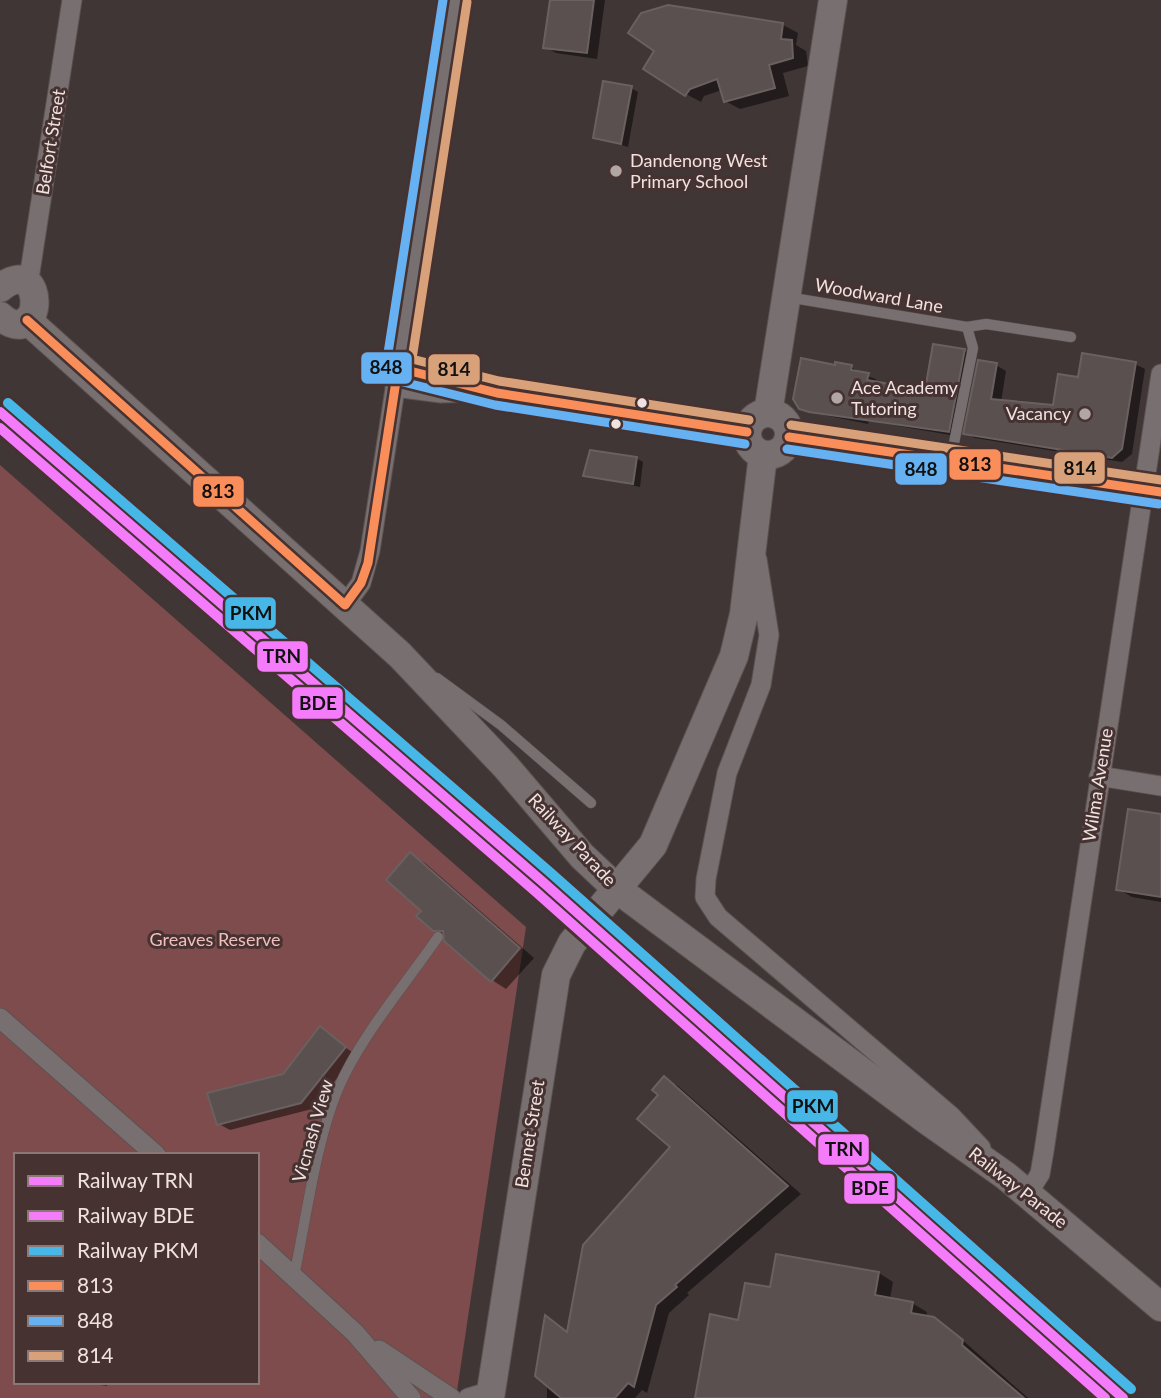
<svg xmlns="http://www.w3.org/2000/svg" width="1161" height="1398" font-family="Lato,sans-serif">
	<rect width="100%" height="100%" fill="#413636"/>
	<!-- green -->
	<path fill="#7e4c4c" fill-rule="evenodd" d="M0,465L526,927L456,1398H0ZM16,1155H257V1382H16Z"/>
	<!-- shadow -->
	<g fill="#0007">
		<polygon points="552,0 605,0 597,59 556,53 545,47"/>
		<polygon points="668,7 783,25 798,33 796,45 806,51 808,66 783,73 789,96 740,109 725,101 722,90 704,96 701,102 686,94 656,51"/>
		<polygon points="631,88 638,92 628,147 595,137"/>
		<polygon points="965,351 972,355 956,436 869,421 868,424 809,412 800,407 836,367 851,366 858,373 876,379 875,384 927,392"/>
		<polygon points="1135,364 1145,369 1132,454 1122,462 975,438 965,433 996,365 1006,371 1001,402 1054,407 1079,379"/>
		<polygon points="636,458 643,462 640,487 585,475"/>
		<polygon points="1161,816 1161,902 1132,897 1118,889"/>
		<polygon points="411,855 425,863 534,958 506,989 492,980 445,936 434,930 424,910"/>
		<polygon points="320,1029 356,1055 312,1109 230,1130 219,1124 284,1075"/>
		<polygon points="665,1079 678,1086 801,1194 687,1293 689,1295 669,1313 647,1393 642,1390 635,1398 547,1398 547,1317 569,1333 672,1147 661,1095"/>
		<polygon points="777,1256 879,1273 893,1282 890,1299 912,1303 927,1312 926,1318 949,1328 1028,1398 696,1398 740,1322 771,1289"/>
		<polygon points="82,1382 107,1382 107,1386"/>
	</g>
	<!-- building -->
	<g fill="#5a5050" stroke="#6a6060" stroke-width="2">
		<polygon points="550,0 594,0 587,53 543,48"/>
		<polygon points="668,5 783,23 781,39 792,40 793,58 769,65 775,88 724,102 717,79 690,89 685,96 643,69 654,51 628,33 641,13"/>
		<polygon points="603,81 632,86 621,144 593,138"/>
		<polygon points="933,344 965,349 949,432 809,412 799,409 793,399 801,358 835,365 835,362 852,365 851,370 869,373 867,380 925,390"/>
		<polygon points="1082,353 1136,362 1122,449 1112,458 963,434 978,360 997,363 991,399 1053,405 1058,374 1078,377"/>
		<polygon points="590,450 637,457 633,484 583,476"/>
		<polygon points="1128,809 1161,814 1161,897 1116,890"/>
		<polygon points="410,852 520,948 491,982 444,941 443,931 433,931 416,916 421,911 386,880"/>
		<polygon points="320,1026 346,1047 301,1103 217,1125 207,1093 283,1074"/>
		<polygon points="664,1076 788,1186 675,1285 677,1287 656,1305 634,1387 628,1383 615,1398 561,1398 535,1376 545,1315 567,1332 583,1245 670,1147 637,1119 658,1095 652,1090"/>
		<polygon points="776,1254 879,1272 875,1295 913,1302 911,1313 934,1317 963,1340 962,1345 1024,1398 695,1398 710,1314 738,1320 745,1283 770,1287"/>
	</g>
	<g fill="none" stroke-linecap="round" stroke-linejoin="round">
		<!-- service casing -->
		<g stroke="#5c5251" stroke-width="11">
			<g id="service">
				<polyline points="787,297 967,327 973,348 950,463"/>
				<polyline points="967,327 986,324 1071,337"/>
				<polyline points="437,678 501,725 591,803"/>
				<path d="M294,1276C306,1220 316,1141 338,1089C360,1037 405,985 438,937"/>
			</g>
		</g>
		<!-- minor casing -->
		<g stroke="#5c5251" stroke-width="21">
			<g id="minor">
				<polyline points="28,285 72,0"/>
				<polyline points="398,368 497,393 747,432"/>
				<polyline points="395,387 441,393 475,392"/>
				<polyline points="789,437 950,463 1161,492"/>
				<polyline points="757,559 769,635 761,685 727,773 706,879 705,897 718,917 951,1116 981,1148"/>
				<polyline points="345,605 361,583 370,551 455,0"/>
				<polyline points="1099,776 1161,786"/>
				<polyline points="0,1018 156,1155"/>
				<polyline points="1028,1193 1040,1174 1044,1151 1161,374"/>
				<polyline points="257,1243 355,1333 411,1398"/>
				<polyline points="379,1350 451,1398"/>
				<polyline points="468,1398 491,1391"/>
			</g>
		</g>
		<!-- secondary casing -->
		<g stroke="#5c5251" stroke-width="30">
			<g id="secondary">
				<path d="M0,288C47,250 45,355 0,316"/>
				<polyline points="27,320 400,655 506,767 582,856 617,889 924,1118 1006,1176 1161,1307"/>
				<circle cx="768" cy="434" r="21"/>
				<polyline points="768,413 833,0"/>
				<polyline points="490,1398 556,975 572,943 653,845 734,656 744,614 763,455"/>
			</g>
		</g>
		<!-- service -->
		<use href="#service" stroke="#787070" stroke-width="10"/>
		<!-- minor -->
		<use href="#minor" stroke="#787070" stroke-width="19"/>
		<!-- secondary -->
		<use href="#secondary" stroke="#787070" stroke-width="28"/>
		<!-- bus-1 casing -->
		<g stroke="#463231" stroke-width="14">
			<g id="bus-1">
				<polyline points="27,320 345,605 361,583 368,563 398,368 497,393 747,432"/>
				<polyline points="789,437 1161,492"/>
			</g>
		</g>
		<!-- bus-2 casing -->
		<g stroke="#463231" stroke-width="14">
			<g id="bus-2">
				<polyline points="443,0 386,366 388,375 395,380 495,405 745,444"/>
				<polyline points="787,449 1159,504"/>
			</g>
		</g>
		<!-- bus-3 casing -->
		<g stroke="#463231" stroke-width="14">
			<g id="bus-3">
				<polyline points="467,2 412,359 499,381 749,420"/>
				<polyline points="791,425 1161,480"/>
			</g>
		</g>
		<!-- bus-1 -->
		<use href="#bus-1" stroke="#fa8e5a" stroke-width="9"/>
		<!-- bus-2 -->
		<use href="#bus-2" stroke="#66b1f2" stroke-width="9"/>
		<!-- bus-3 -->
		<use href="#bus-3" stroke="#d9a179" stroke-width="9"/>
		<!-- rail-1 casing -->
		<g stroke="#463231" stroke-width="16">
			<polyline id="rail-1" points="0,412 544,883 1123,1398"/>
		</g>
		<!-- rail-2 casing -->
		<g stroke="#463231" stroke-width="16">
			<polyline id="rail-2" points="0,428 536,892 1105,1398"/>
		</g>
		<!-- rail-3 casing -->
		<g stroke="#463231" stroke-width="16">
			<polyline id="rail-3" points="8,403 552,874 1131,1389"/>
		</g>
		<!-- rail-1 -->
		<use href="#rail-1" stroke="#f47bfa" stroke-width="10"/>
		<!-- rail-2 -->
		<use href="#rail-2" stroke="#f47bfa" stroke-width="10"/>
		<!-- rail-3 -->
		<use href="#rail-3" stroke="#47b7e8" stroke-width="10"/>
	</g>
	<!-- markers -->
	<g fill="#b2a6a5" stroke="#463231" stroke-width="2.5">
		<circle cx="616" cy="171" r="7"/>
		<circle cx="837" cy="398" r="7"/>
		<circle cx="1085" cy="414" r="7"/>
	</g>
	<g fill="#efe2e1" stroke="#463231" stroke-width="2.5">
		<circle cx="642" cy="403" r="6"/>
		<circle cx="616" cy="424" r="6"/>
	</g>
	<g text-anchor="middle" stroke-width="6" stroke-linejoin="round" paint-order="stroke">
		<!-- street labels -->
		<g font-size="18" fill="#efe2e1" stroke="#463231">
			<text transform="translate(51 142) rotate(-81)" y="6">Belfort Street</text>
			<text transform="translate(879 296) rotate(10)" y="6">Woodward Lane</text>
			<text transform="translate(1098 785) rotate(-81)" y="6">Wilma Avenue</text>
			<text transform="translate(572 840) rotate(47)" y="6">Railway Parade</text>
			<text transform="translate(313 1131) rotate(-74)" y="6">Vicnash View</text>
			<text transform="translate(530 1134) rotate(-81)" y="6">Bennet Street</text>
			<text transform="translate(1018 1188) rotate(38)" y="6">Railway Parade</text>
		</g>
		<!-- poi labels -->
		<g font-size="18" fill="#efe2e1" stroke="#463231" text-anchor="start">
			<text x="630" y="167">Dandenong West<tspan x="630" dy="21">Primary School</tspan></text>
			<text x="851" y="394">Ace Academy<tspan x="851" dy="21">Tutoring</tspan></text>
			<text x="1071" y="420" text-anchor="end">Vacancy</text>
		</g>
		<!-- park labels -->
		<g font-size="18" fill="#f2bfbe" stroke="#463231">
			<text x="215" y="946">Greaves Reserve</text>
		</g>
	</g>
	<g stroke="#463231" stroke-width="2.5">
		<rect x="360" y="351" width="53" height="34" rx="7" fill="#66b1f2"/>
		<rect x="427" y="353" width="54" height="33" rx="7" fill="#d9a179"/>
		<rect x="948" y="448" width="54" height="33" rx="7" fill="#fa8e5a"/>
		<rect x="1053" y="451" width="53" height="34" rx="7" fill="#d9a179"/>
		<rect x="894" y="452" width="54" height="34" rx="7" fill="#66b1f2"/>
		<rect x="192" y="475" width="53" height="33" rx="7" fill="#fa8e5a"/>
		<rect x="224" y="596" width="53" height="34" rx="7" fill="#47b7e8"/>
		<rect x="256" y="640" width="53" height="33" rx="7" fill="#f47bfa"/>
		<rect x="291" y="686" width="53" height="34" rx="7" fill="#f47bfa"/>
		<rect x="786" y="1089" width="53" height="34" rx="7" fill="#47b7e8"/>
		<rect x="817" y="1133" width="53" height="33" rx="7" fill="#f47bfa"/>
		<rect x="843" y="1172" width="53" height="33" rx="7" fill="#f47bfa"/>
	</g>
	<g font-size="19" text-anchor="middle" font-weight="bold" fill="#111">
		<text x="386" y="374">848</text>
		<text x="454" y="376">814</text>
		<text x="975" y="471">813</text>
		<text x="1080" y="475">814</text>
		<text x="921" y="476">848</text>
		<text x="218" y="498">813</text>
		<text x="251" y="620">PKM</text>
		<text x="282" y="663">TRN</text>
		<text x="318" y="710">BDE</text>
		<text x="813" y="1113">PKM</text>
		<text x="844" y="1156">TRN</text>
		<text x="870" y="1195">BDE</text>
	</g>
	<!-- legend -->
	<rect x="14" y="1153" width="245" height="231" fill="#463231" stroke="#8a7877" stroke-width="2"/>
	<rect x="28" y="1176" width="35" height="10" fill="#f47bfa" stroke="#8a7877" stroke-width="2"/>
	<text x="77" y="1188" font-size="21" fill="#efe2e1">Railway TRN</text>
	<rect x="28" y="1211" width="35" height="10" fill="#f47bfa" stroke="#8a7877" stroke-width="2"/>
	<text x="77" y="1223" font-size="21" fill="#efe2e1">Railway BDE</text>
	<rect x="28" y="1246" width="35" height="10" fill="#47b7e8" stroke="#8a7877" stroke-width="2"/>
	<text x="77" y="1258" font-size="21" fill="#efe2e1">Railway PKM</text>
	<rect x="28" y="1281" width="35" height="10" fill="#fa8e5a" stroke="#8a7877" stroke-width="2"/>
	<text x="77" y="1293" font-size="21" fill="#efe2e1">813</text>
	<rect x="28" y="1316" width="35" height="10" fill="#66b1f2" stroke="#8a7877" stroke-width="2"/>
	<text x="77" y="1328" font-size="21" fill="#efe2e1">848</text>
	<rect x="28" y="1351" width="35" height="10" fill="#d9a179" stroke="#8a7877" stroke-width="2"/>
	<text x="77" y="1363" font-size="21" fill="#efe2e1">814</text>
</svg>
